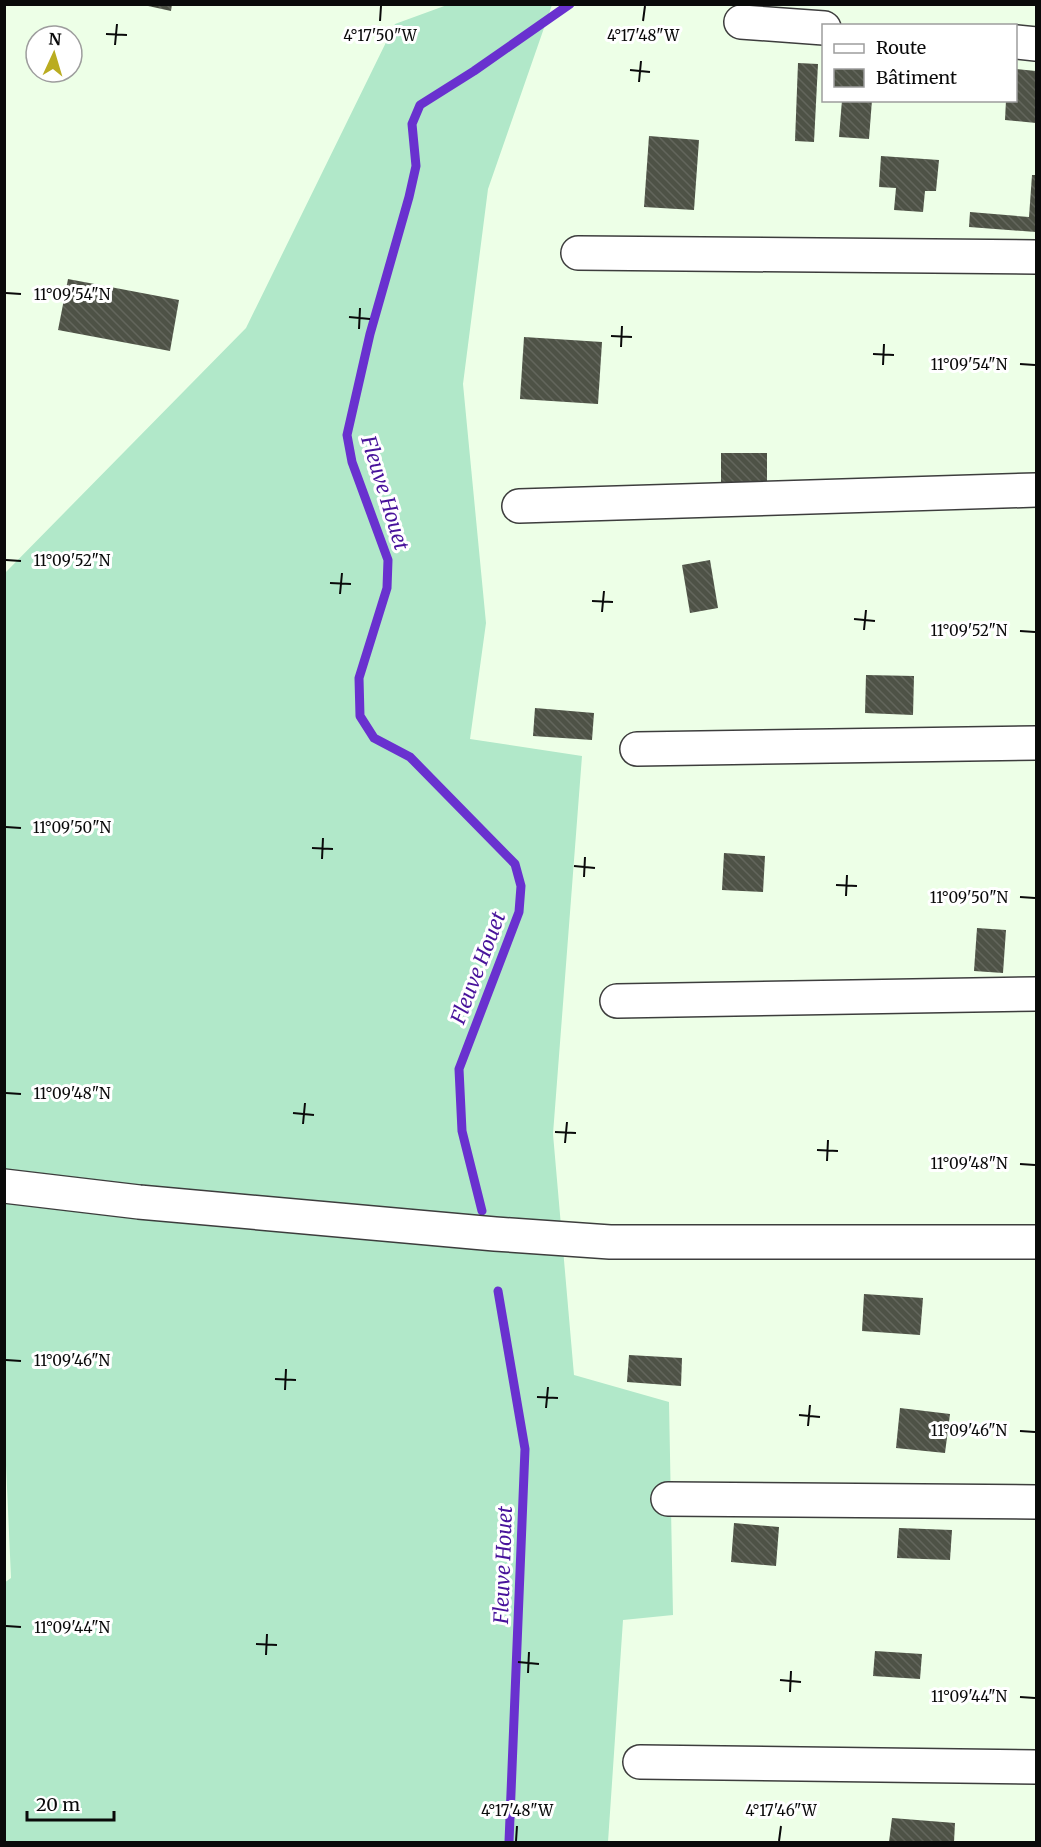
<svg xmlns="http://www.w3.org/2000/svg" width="1041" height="1847" font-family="Merriweather,serif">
	<defs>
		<pattern id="building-back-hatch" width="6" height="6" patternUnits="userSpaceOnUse" patternTransform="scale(1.5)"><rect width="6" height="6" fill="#4e5246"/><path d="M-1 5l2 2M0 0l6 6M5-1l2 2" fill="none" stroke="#63665c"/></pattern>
	</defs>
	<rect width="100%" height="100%" fill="#edffe7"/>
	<!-- garden -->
	<polygon fill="#b1e8c9" points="447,5 552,5 488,189 463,384 486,623 470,739 582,756 553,1134 574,1375 669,1402 673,1615 623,1620 608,1842 5,1842 4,1583 11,1578 4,1420 5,573 246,328 395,24"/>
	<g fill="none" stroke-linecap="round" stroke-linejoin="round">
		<!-- stream -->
		<g stroke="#6931cf" stroke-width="9">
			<polyline points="482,1211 462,1131 459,1069 519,912 521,886 515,864 410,757 374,738 360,716 359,678 387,588 388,560 352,462 347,435 370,334 409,197 416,166 412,124 420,105 474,71 570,4"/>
			<polyline points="498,1291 525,1449 509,1842"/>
		</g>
	</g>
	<!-- building -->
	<g fill="url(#building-back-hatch)">
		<polygon points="139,4 172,4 171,11"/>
		<polygon points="798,63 818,64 814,142 795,141"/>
		<polygon points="1016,69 1036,71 1036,123 1005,120 1006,100 1016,100"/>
		<polygon points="842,100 872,100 869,139 839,137"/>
		<polygon points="649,136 699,140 694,210 644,207"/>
		<polygon points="881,156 939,160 936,191 925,191 923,212 894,210 896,188 879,187"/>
		<polygon points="1032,175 1036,175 1036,232 969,227 970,212 1029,217"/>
		<polygon points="68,279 179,300 170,351 58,330"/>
		<polygon points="524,337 602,342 598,404 520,399"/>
		<rect x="721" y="453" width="46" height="30"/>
		<polygon points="710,560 718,608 690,613 682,565"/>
		<polygon points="866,675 914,676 913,715 865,713"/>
		<polygon points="535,708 594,713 592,740 533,736"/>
		<polygon points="724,853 765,856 763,892 722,890"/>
		<polygon points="977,928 1006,930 1003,973 974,971"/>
		<polygon points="864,1294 923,1298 920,1335 862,1331"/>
		<polygon points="629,1355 682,1358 681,1386 627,1382"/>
		<polygon points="900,1408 950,1414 945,1453 896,1448"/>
		<polygon points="734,1523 779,1527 776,1566 731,1562"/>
		<polygon points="899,1528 952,1530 950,1560 897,1558"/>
		<polygon points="875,1651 922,1654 920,1679 873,1676"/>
		<polygon points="892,1818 955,1823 954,1842 889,1842"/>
	</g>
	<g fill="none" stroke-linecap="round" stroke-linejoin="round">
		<!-- minor casing -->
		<g stroke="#3d3d3d" stroke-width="36">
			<g id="minor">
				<polyline points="741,22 824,28"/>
				<polyline points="1016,42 1036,44"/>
				<polyline points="578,253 1036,257"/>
				<polyline points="519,506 1036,490"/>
				<polyline points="637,749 1036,743"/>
				<polyline points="617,1001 1036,994"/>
				<polyline points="4,1186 139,1202 495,1234 610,1242 1036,1242"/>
				<polyline points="668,1499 1036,1502"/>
				<polyline points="640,1762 1036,1767"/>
			</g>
		</g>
		<!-- minor -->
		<use href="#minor" stroke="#fff" stroke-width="33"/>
	</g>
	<!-- ticks -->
	<path fill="none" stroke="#0a0a0a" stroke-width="2" d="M380,21L381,6M643,21L645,6M106,34L127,35M115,45L117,24M630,70L650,72M639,82L641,61M6,293L21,294M349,317L370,319M359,329L360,308M611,336L632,337M621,347L622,326M873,354L894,355M1020,364L1035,365M883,365L884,344M6,560L21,561M330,583L351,584M340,594L342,573M592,601L613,602M602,612L604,591M854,619L875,621M864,630L866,610M1020,631L1035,632M6,827L21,828M312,848L333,849M322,859L323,838M574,866L595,868M584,877L585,857M836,885L857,886M846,896L847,875M1020,897L1035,898M6,1093L21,1094M293,1113L314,1115M303,1124L305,1103M555,1132L576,1133M565,1143L567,1122M817,1150L838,1151M827,1161L828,1140M1020,1164L1035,1165M6,1360L21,1361M275,1379L296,1380M285,1390L286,1369M537,1397L558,1398M546,1408L548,1387M799,1415L820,1417M808,1426L810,1405M1020,1431L1035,1432M6,1626L21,1627M256,1644L277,1645M266,1655L267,1634M518,1662L539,1664M528,1673L529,1652M780,1680L801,1682M790,1692L791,1671M1020,1697L1035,1698M516,1841L517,1826M779,1841L781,1826"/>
	<g text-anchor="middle" stroke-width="6" stroke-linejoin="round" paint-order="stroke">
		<!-- water labels -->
		<g font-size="20" font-style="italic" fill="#48139b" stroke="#fff">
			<text transform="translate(385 493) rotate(73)" y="7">Fleuve Houet</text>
			<text transform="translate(478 968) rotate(-69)" y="7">Fleuve Houet</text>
			<text transform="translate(503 1565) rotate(-88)" y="7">Fleuve Houet</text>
		</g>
	</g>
	<g font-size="15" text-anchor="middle" fill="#0a0a0a" stroke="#fff" stroke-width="6" stroke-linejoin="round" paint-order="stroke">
		<text x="380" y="41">4°17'50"W</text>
		<text x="643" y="41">4°17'48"W</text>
		<text x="72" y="300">11°09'54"N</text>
		<text x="969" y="370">11°09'54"N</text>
		<text x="72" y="566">11°09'52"N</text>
		<text x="969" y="636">11°09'52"N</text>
		<text x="72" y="833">11°09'50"N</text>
		<text x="969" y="903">11°09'50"N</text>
		<text x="72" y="1099">11°09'48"N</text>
		<text x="969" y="1169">11°09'48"N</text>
		<text x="72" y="1366">11°09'46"N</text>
		<text x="969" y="1436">11°09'46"N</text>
		<text x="72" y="1633">11°09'44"N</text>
		<text x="969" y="1702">11°09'44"N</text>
		<text x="517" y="1816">4°17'48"W</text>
		<text x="781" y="1816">4°17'46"W</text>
	</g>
	<!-- border -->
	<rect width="1041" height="1847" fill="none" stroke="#0a0a0a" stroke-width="12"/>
	<!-- legend -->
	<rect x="822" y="24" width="195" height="78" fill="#ffffff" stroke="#9d9d9d" stroke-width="1.5"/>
	<rect x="834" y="44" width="30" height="9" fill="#ffffff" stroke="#9d9d9d" stroke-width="1.5"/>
	<text x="876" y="54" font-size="18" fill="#0a0a0a">Route</text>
	<rect x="834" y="69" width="30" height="18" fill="url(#building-back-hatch)" stroke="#9d9d9d" stroke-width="1.5"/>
	<text x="876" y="84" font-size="18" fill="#0a0a0a">Bâtiment</text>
	<!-- north arrow -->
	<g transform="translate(54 54) rotate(4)"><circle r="28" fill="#ffffff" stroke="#9d9d9d" stroke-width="1.5"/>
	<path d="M0-4.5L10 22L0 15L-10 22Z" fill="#baac21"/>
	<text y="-9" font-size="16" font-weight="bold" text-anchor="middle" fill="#0a0a0a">N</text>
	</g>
	<!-- scale -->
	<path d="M27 1811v9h87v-9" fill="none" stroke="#0a0a0a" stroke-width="3"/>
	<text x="36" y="1811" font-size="18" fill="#0a0a0a" stroke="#ffffff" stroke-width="4.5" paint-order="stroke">20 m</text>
</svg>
